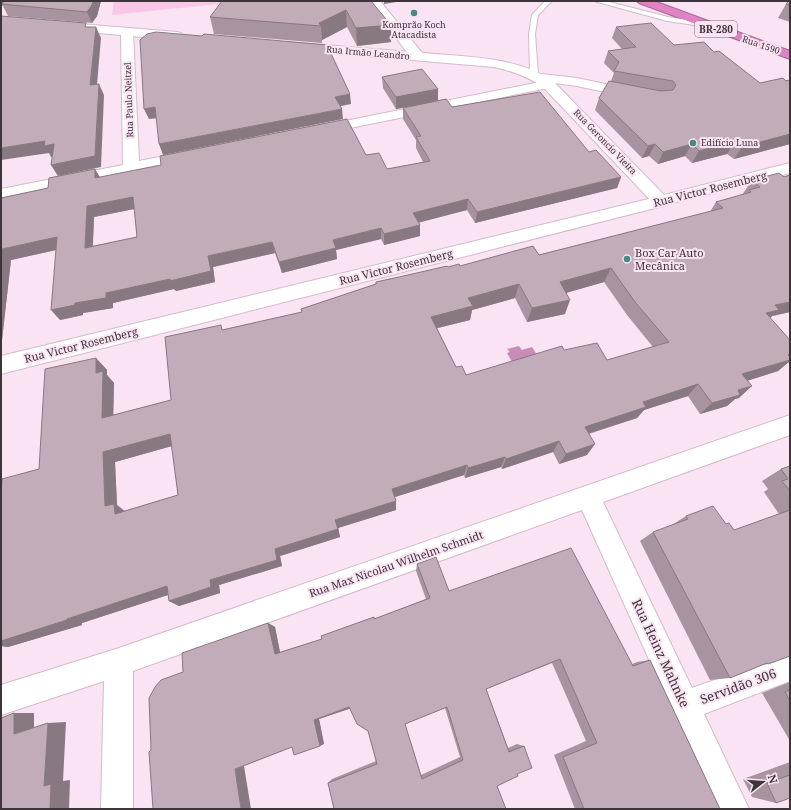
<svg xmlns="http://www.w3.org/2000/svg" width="791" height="810" font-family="'Noto Serif',serif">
	<rect width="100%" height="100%" fill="#fae3f2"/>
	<!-- green -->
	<polygon fill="#fac6e8" points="114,1 238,1 238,2 112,15"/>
	<!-- water -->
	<polygon fill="#cb8bb7" points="519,346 522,350 532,347 542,363 512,362 507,353 510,352 507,349"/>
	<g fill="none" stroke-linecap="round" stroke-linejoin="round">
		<!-- lane casing -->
		<g stroke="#d2bcca" stroke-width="2">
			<g id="lane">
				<polygon points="545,1 552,1 538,15 535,34 538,74 534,76 530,74 529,34 532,15"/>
				<polygon points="594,1 605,1 668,17 702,22 705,24 702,26 667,21"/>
			</g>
		</g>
		<!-- street casing -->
		<g stroke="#d2bcca" stroke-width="2">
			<g id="street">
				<polygon points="368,1 380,1 423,54 424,57 423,60 413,60"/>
				<polygon points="127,28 131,29 133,32 139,161 190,151 195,153 198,156 195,159 1,199 1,189 123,165 121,32 123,29"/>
				<polygon points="542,74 577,78 638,91 640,94 638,97 633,98 577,86 554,83 553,87 548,88 320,134 315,133 313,130 315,127 540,82 535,78 537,75"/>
				<polygon points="661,196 667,197 669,201 667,205 1,374 1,356"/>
				<polygon points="790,415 790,435 603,502 692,688 790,653 790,681 704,714 749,809 716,809 582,510 133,671 133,809 101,809 104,681 1,715 1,685 119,648"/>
			</g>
		</g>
		<!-- secondary casing -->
		<g stroke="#d2bcca" stroke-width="2">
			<g id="secondary">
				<polygon points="68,23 177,32 181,33 183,36 181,39 177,40 64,30 62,27 64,24"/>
				<path d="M299,43C341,46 382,50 424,53C467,57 515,56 553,81L664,195L790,163V173L661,206L655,205L543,87C527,76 512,71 494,67L294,50L293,47L294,44Z"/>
			</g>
		</g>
		<!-- highway casing -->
		<g stroke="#a76894" stroke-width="2">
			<polygon id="highway" points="637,1 654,1 790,51 790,59 639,3"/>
		</g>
		<!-- lane -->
		<use href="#lane" fill="#fff" fill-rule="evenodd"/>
		<!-- street -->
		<use href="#street" fill="#fff" fill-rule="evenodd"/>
		<!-- secondary -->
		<use href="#secondary" fill="#fff" fill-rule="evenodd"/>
		<!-- highway -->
		<use href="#highway" fill="#e083c4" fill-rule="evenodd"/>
	</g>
	<!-- wall -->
	<g fill="#a794a0" fill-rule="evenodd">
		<polygon points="1,1 101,1 97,16 92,23 8,16 3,6 1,6"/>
		<polygon points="371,1 391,42 357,46 347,27 322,40 322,43 214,34 210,17"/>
		<polygon points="790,1 790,22 778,18 786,4"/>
		<polygon points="616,27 674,45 714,52 760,83 790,80 790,144 734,159 727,154 692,163 685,156 658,164 649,156 642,158 595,110 599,98 611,81 614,73 604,63 608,51 622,49 612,38"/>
		<polygon points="382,77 438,89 438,101 396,109 383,88"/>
		<path d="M452,107L589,152L621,177L617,188L475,223L467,210L418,223L420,225V236L384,245L381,239L336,250L337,259L282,273L275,253L213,267L215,282L176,291L174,289L113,303V308L83,313V315L60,320L56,250L11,260L2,340L1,198L48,188L95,169L100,177L366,155L387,169L423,162L416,148V140L403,119V108ZM134,209L137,237L93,246L94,217Z"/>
		<path d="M790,175V312L772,316L770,318L790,340V361L778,371L747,381L739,398L735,399L727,406L700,414L688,396L644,410L637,418L589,434L587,455L559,464L553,452L502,469L501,467L465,478L464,475L395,497L396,510L338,528L340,537L280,556L282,566L219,585L220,593L179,606L169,601L168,595L82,623V625L8,647L1,646V495L39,469L96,358L107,370V375L114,383L113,415L171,400L223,330L302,312L301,309L376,285V282L448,267L460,266L539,255L710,212L716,202L742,195L752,180L784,177ZM604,282L627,315L653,347L607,360L564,350L466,375L456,367L437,328L470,320L472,310L515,298L527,322L565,314L566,293ZM172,446L178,495L124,511L117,505L115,462Z"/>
		<polygon points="790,466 790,656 768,664 762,665 730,678 710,680 640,541 653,532 672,525 686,516 726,524 734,530 779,514 764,492 768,489 762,481 781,469"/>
		<path d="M417,564L449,591L632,664L637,662L650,660L720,809H575L554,755L586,741L552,663L486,689L508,748L517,744L524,746L517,774L518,776L328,783L332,779L376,761L368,731L350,708L319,719L324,744L292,747L244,766L151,750L183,672L268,623L275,627L280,652L322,639L426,599L416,571ZM445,708L460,757L421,775L405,724Z"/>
		<polygon points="790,682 790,741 762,693"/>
		<polygon points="790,762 790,798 776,803 752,797 743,779"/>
	</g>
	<!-- shaded-wall -->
	<g fill="#887882">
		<polygon points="93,1 101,1 97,16 92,23 87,12"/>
		<polygon points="384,1 403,1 384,4"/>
		<polygon points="346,10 347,27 322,40 321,26 319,23"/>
		<polygon points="391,25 391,42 357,46 356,28"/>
		<polygon points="96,27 101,38 96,96 90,85"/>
		<polygon points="99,84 104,95 101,167 58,176 51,165"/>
		<polygon points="438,89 438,101 396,109 396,97"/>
		<polygon points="350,94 351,104 336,107 335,97"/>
		<polygon points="155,107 159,118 149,119 144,109"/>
		<polygon points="342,109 343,119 163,155 159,144"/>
		<polygon points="790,134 790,144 734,159 742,147"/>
		<polygon points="45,141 54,144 60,155 51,157 49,153 1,160 1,148"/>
		<polygon points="735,141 727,154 692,163 699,151"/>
		<polygon points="655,144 649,156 642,158 648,146"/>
		<polygon points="692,144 685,156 658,164 663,152"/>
		<polygon points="95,169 101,180 95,178"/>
		<polygon points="621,177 617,188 475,223 477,212"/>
		<polygon points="133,197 139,208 94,217 92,259 85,248 87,206"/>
		<polygon points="468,199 467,210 412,224 413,213"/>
		<polygon points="420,225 420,236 384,245 384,234"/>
		<polygon points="381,228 381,239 336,250 337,259 282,273 279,262 333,240"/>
		<polygon points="57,237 65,248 11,260 2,340 1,340 1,258 2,249"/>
		<polygon points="272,242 275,253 213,267 215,282 176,291 174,289 113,303 113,308 83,313 83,315 60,320 51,310 75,303 208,256"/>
		<polygon points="611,268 604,282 555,296 560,282"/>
		<polygon points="519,284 515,298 472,310 470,320 430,330 431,317 468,298"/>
		<polygon points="570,300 565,314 527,322 532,308"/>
		<polygon points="790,302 790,312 772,316 766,323 766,313 775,305"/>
		<polygon points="790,354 790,361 778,371 730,386 742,374"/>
		<polygon points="96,358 107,370 107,375 114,383 113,429 102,418 96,373"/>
		<polygon points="698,384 688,396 644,410 637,418 577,437 585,427 643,402"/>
		<polygon points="752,386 739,398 735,399 727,406 700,414 712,403 738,390"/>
		<polygon points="170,434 179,444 115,462 117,505 126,512 127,522 105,506 103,452"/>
		<polygon points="559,441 553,452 502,469 506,459"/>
		<polygon points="595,444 587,455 559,464 566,454"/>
		<polygon points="505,457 501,467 465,478 468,468"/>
		<polygon points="467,465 464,475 392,498 392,489"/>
		<polygon points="396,501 396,510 338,528 340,537 280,556 282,566 219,585 220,593 179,606 169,601 210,580 275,549 335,520"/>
		<polygon points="167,586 177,592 82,623 82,625 8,647 1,646 1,641"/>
		<polygon points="268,623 275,627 281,657 275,654"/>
		<polygon points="349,707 352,708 319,719 324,744 320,746 314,720"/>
		<polygon points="14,713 34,713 34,733 14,734"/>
		<polygon points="66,722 63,781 70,780 69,809 50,809 44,786 48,723"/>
		<polygon points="244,766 251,809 241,809 235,769"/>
	</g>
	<!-- building -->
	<g fill="#c2acba" stroke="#887882" fill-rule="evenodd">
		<polygon points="4,1 93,1 92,5 87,12 2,4"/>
		<polygon points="222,1 371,1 391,25 356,28 346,10 319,23 321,26 210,17"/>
		<polygon points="789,1 790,1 790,5 786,4"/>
		<polygon points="1,16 86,23 85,27 96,27 90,85 99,84 95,156 51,165 54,144 44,146 45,141 1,148"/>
		<polygon points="651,23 674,45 704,42 714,52 719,51 760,83 783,78 786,81 790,80 790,134 742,147 735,141 699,151 692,144 663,152 655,144 648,146 599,98 609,81 661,91 673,90 676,85 673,81 614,71 619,62 608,51 636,47 616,27"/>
		<polygon points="156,32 202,36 204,34 327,45 350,94 335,97 342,109 159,144 155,107 144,109 140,40 147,34"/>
		<polygon points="422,69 438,89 396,97 382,77"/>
		<path d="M540,92L589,152L596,150L621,177L477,212L468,199L413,213L420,225L384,234L381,228L333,240L336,248L279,262L272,242L208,256L211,271L170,281V279L106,293V298L75,303V305L51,310L57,237L2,249L1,258V198L48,188L49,178L95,169V178L161,165L160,156L347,119L366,155L379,153L387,169L430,161L416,137L421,136L403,108L446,99L452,107ZM133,197L137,237L85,248L87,206Z"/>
		<path d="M779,173L784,177L790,175V302L775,305L779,310L766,313L790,340V354L788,355L790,357V360L742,374L752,386L738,390L740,395L712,403L698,384L643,402L646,407L585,427L595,444L566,454L559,441L506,459L505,457L468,468L467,465L392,489L396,501L335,520L338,529L275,549L277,560L210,580L211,587L169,601L167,586L67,619V620L1,641V495L2,479L39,469L45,369L96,358V373L103,371L102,418L171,400L165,337L221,325L222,330L302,312L301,309L376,284V282L408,275L447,266L448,267L459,264L460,266L533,246L539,255L723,208L716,202L751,192L749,190L760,187L752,180ZM611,268L635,302L669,342L607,360L597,343L564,350L562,346L466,375L462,366L456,367L431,317L473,306L468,298L519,284L532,308L570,300L560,282ZM170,434L178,495L115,514L114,504L105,506L103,452Z"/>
		<polygon points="790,466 790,491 782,481 788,479 781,469"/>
		<polygon points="713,506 726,524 729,523 734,530 790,510 790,656 768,664 767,663 730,678 653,532 688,519 686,516"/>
		<path d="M571,548L633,666L650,660L720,809H584L563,757L597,743L560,659L486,689L509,752L524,746L532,768L517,774L518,776L497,786L506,809H334L328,783L377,764L368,731L357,724L349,707L314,720L320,746L294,755L292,747L235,769L241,809H153L149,752L151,750L149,698L155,687L161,680L183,672L182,653L268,623L275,654L322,639L321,636L374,617V619L430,598L417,564L436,557L449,591ZM447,707L463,760L422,779L405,724Z"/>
		<polygon points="790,690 790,701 785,692"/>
		<polygon points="14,713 14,734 48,723 44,786 51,784 50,809 1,809 1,718"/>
		<polygon points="790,775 790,798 776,803 767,783"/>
	</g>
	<!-- markers -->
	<g fill="#448b86" stroke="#fae3f2" stroke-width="1.5">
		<circle cx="414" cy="13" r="4"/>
		<circle cx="693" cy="143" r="4"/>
		<circle cx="627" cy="259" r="4"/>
	</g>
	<g text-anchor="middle" stroke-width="4" stroke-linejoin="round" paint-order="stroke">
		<!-- far-poi labels -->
		<g font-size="9" fill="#3e353b" stroke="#fae3f2">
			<text x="414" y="28">Komprão Koch<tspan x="414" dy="10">Atacadista</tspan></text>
			<text x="701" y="146" text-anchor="start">Edifício Luna</text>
		</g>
		<!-- far-street labels -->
		<g font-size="9" fill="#3e353b" stroke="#fae3f2">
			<text transform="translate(761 45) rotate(19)" y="3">Rua 1590</text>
			<text transform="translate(368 53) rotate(5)" y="3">Rua Irmão Leandro</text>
			<text transform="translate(129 100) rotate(-92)" y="3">Rua Paulo Neitzel</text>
			<text transform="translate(605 142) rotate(46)" y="3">Rua Geroncio Vieira</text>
		</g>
		<!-- shield labels -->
		<rect fill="#fae3f2" stroke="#766972" stroke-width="1" x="695" y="21" width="42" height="16" rx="3"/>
		<g font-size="10" font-weight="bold" fill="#3e353b">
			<text x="716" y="33">BR-280</text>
		</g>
		<!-- street labels -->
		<g font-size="11" fill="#3e353b" stroke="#fae3f2">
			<text transform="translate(710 189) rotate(-14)" y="4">Rua Victor Rosemberg</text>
			<text transform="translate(396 267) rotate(-14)" y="4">Rua Victor Rosemberg</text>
			<text transform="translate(81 345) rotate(-14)" y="4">Rua Victor Rosemberg</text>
			<text transform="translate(396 564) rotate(-19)" y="4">Rua Max Nicolau Wilhelm Schmidt</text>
		</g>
		<!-- poi labels -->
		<g font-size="11" fill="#3e353b" stroke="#fae3f2" text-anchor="start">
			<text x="635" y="257">Box Car Auto<tspan x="635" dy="13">Mecânica</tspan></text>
		</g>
		<!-- near-street labels -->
		<g font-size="13" fill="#3e353b" stroke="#fae3f2">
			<text transform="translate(661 653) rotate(65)" y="5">Rua Heinz Mahnke</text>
			<text transform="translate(738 686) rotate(-20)" y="5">Servidão 306</text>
		</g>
	</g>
	<!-- border -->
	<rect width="791" height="810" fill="none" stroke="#3e353b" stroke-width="4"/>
	<!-- north arrow -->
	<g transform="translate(763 782) rotate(73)" stroke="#fae3f2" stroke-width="3" paint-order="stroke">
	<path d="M0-3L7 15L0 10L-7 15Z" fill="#3e353b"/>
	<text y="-6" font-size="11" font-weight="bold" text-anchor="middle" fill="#3e353b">N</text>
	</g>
</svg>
